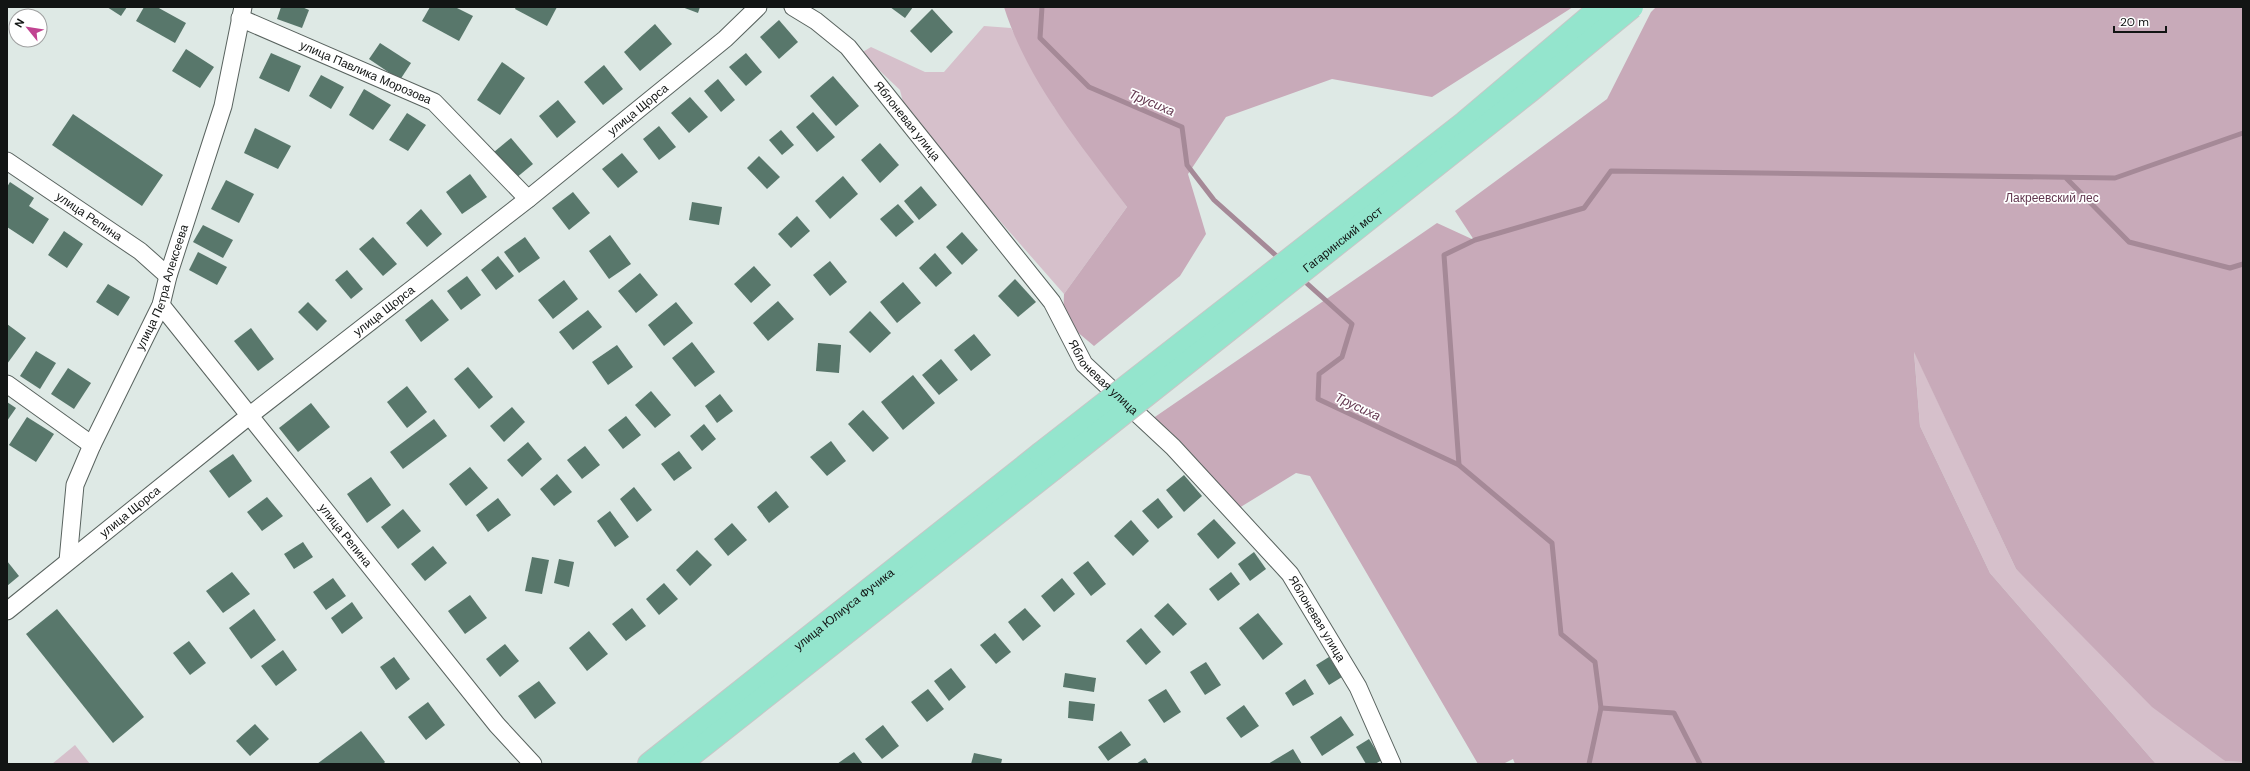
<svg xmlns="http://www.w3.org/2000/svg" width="2250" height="771" font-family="'DM Sans',sans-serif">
	<rect width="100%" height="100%" fill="#dee9e5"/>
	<!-- green -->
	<g fill="#d6c0cb">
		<polygon points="984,26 1011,28 1054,107 1127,207 1064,294 906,114 900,90 861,53 871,47 925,72 944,72"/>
		<polygon points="1914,351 2016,569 2225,761 2243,762 2243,764 2156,764 1990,573 1920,426"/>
		<polygon points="75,745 90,764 52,764"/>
	</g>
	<!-- forest -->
	<g fill="#c8aab9">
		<path d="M1004,7H1573L1432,97L1332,79L1226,117L1188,174L1206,234L1180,276L1094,346L1063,320L1064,294L1127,207C1082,146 1027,81 1004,7Z"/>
		<polygon points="1656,7 2243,7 2243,762 2225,761 2152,707 2016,569 1914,352 1920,426 1990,573 2156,764 1515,764 1513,759 1503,764 1478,764 1310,476 1296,473 1239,508 1149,421 1437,223 1474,240 1455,211 1607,99 1651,12"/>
	</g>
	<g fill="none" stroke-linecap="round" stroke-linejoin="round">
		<!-- stream -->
		<g stroke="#a58997" stroke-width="5">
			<polyline points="1042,7 1040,38 1089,87 1182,127 1187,165 1214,200 1281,260"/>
			<polyline points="2067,179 2129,242 2230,268 2243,264"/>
			<polyline points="1302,279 1352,324 1342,357 1319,374 1318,399 1459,465 1552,543 1561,634 1595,662 1601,708 1589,764"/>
			<polyline points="1459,465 1444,255 1475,240 1584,208 1611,171 2115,178 2243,133"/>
			<polyline points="1601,708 1674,713 1700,764"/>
		</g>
	</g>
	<!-- building -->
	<g fill="#58776b">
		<polygon points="107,7 127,7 121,16"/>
		<polygon points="144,7 157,7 186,23 175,43 136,21"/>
		<polygon points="281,7 302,7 309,10 302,28 277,19"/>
		<polygon points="430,7 455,7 473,16 459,41 422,21"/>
		<polygon points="516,7 557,7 547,26 515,9"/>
		<polygon points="682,7 700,7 698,13"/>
		<polygon points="890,7 913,7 905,18"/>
		<polygon points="932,9 953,32 931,53 910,31"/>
		<polygon points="779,20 798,42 779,59 760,37"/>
		<polygon points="655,24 672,44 640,71 624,52"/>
		<polygon points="380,43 411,63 400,80 369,59"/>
		<polygon points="186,49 214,67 200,88 172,71"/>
		<polygon points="271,53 301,66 289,92 259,78"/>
		<polygon points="746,53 762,72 746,86 729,67"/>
		<polygon points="502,62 525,78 500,115 477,100"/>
		<polygon points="604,65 623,89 603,105 584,82"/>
		<polygon points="321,75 344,87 331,109 309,96"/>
		<polygon points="833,76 859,106 836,126 810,96"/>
		<polygon points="718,79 735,100 721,112 704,91"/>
		<polygon points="364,89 391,105 373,130 349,115"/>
		<polygon points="690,97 708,117 689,133 671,113"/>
		<polygon points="558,100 576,122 557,138 539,116"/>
		<polygon points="813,112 835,137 817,152 796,127"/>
		<polygon points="407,113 426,125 408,151 389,140"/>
		<polygon points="73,114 163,175 142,206 52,145"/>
		<polygon points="659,126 676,147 659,160 643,139"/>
		<polygon points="255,128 291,146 278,169 244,153"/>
		<polygon points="781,130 794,145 782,155 769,140"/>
		<polygon points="511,138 533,164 516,178 494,152"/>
		<polygon points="880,143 899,165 880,183 861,160"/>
		<polygon points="622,153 638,172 618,188 602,169"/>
		<polygon points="759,156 780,177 767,189 747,168"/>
		<polygon points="470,174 487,197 462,214 446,192"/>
		<polygon points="843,176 858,194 830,219 815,201"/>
		<polygon points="226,180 254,194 239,223 211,209"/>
		<polygon points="10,182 34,198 29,206 49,219 33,244 7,227 7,187"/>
		<polygon points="921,186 937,205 919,220 904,201"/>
		<polygon points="573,192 590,213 569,230 552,208"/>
		<polygon points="692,202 722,207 719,225 689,220"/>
		<polygon points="898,204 914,222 896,237 880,219"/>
		<polygon points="421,209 442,234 427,247 406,223"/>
		<polygon points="797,216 810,231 791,248 778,234"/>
		<polygon points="203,225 233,240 223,258 193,242"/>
		<polygon points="64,231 83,244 67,268 48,255"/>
		<polygon points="962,232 978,250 962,265 946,247"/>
		<polygon points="610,235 631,264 609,279 589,251"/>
		<polygon points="373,237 397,264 383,276 359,249"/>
		<polygon points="525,237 540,258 519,273 504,252"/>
		<polygon points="198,252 227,267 217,285 189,270"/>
		<polygon points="935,253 952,273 936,287 919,268"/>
		<polygon points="498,256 514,276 496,290 481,270"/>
		<polygon points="830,261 847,282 830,296 813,275"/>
		<polygon points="754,266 771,285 751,303 734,284"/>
		<polygon points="347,270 363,289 351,299 335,280"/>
		<polygon points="640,273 658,295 636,313 618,291"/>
		<polygon points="467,276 481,295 461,310 447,291"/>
		<polygon points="1015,279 1036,302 1018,317 998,296"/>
		<polygon points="564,280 578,299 553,319 538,300"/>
		<polygon points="903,282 921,303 897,323 880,302"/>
		<polygon points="108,284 130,297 118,316 96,302"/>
		<polygon points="432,299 449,320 421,342 405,320"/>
		<polygon points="778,301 794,319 768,341 753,323"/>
		<polygon points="308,302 327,321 317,331 298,312"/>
		<polygon points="676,302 693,323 664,346 648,325"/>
		<polygon points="588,310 602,327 573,350 559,332"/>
		<polygon points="870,311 891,333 870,353 849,332"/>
		<polygon points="7,324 26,338 7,364"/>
		<polygon points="251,328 274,359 258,371 234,341"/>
		<polygon points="974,334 991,355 971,371 954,350"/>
		<polygon points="692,342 715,372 695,387 672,358"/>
		<polygon points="818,343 841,345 839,373 816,371"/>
		<polygon points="617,345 633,367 608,385 592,362"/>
		<polygon points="36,351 56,363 40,389 20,376"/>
		<polygon points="941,359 958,380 939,395 922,375"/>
		<polygon points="468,367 493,397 479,409 454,379"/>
		<polygon points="68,368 91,383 74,409 51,394"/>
		<polygon points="913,375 935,403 903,430 881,402"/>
		<polygon points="407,386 427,412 407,428 387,402"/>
		<polygon points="651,391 671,415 655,428 635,405"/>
		<polygon points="720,394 733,411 717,423 705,406"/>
		<polygon points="7,402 16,408 7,421"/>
		<polygon points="311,403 330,427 298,452 279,428"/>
		<polygon points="512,407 525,422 504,442 490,426"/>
		<polygon points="863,410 889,438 873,452 848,424"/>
		<polygon points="626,416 641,435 623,449 608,430"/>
		<polygon points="27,417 54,434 36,462 9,445"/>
		<polygon points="434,419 447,436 403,469 390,452"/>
		<polygon points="704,424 716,439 702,451 690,436"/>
		<polygon points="831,441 846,461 827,476 810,457"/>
		<polygon points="528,442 542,459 522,477 507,460"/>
		<polygon points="585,446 600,465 582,479 567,460"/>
		<polygon points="679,451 692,468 674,481 661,464"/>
		<polygon points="233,454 252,481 229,498 209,471"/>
		<polygon points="470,467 488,488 466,506 449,484"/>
		<polygon points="557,474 572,492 554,506 540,489"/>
		<polygon points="1184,475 1202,496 1184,512 1166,490"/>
		<polygon points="371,477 391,505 367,523 347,494"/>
		<polygon points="634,487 652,510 637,522 620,499"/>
		<polygon points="776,491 789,507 769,523 757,507"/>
		<polygon points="267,497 283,516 262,531 247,512"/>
		<polygon points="498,498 511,515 488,532 476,515"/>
		<polygon points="1158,498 1173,517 1158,529 1142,511"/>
		<polygon points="403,509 421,531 398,549 381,527"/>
		<polygon points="610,511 629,537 615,547 597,521"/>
		<polygon points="1214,519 1236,543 1218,559 1197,534"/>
		<polygon points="1131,520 1149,541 1133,556 1114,536"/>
		<polygon points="732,523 747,540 728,556 714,539"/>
		<polygon points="303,542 313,557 294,569 284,554"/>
		<polygon points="433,546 447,563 425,581 411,564"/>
		<polygon points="697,550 712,565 690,586 676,570"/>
		<polygon points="1254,552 1266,569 1250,581 1238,564"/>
		<polygon points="532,557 549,560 542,594 525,591"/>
		<polygon points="559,559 574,562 569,587 554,583"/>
		<polygon points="7,561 19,576 7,586"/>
		<polygon points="1088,561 1106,584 1091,596 1073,573"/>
		<polygon points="232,572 250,594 223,613 206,591"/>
		<polygon points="1231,572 1240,584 1218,601 1209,589"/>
		<polygon points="333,578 346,596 326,610 313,592"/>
		<polygon points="1062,578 1075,594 1054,612 1041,596"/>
		<polygon points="664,583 678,599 659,615 646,599"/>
		<polygon points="470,595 487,618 465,634 448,611"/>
		<polygon points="352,602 363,618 342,634 331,618"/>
		<polygon points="1168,603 1187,624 1173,636 1154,616"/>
		<polygon points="632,608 646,626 626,641 612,624"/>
		<polygon points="1025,608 1041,626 1023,641 1008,622"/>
		<polygon points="57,609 144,717 113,743 26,634"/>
		<polygon points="254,609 276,640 251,659 229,628"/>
		<polygon points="1258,613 1283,644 1263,660 1239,628"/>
		<polygon points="1141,628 1161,652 1146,665 1126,641"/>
		<polygon points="589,631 608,654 587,671 569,648"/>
		<polygon points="995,633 1011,652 996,664 980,645"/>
		<polygon points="189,641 206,663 190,675 173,653"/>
		<polygon points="505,644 519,661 500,677 486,659"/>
		<polygon points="283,650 297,670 276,686 261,666"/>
		<polygon points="394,657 410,679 396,690 380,667"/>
		<polygon points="1329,657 1342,677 1329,685 1316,665"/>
		<polygon points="1206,662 1221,685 1205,695 1190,672"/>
		<polygon points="951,668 966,687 949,701 934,681"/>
		<polygon points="1065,673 1096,678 1094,692 1063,687"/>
		<polygon points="1305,679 1314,694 1293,706 1285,693"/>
		<polygon points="539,681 556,703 535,719 518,696"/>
		<polygon points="928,689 944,709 927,722 911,702"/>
		<polygon points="1166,689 1181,712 1164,723 1148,700"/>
		<polygon points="1069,701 1095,704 1093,721 1068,718"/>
		<polygon points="428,702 445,725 426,740 408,717"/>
		<polygon points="1244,705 1259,726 1241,738 1226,718"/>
		<polygon points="1341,716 1354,735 1322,756 1310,737"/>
		<polygon points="255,724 269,739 250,756 236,741"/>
		<polygon points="883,725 899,746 882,759 865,739"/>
		<polygon points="361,731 385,762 383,764 317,764"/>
		<polygon points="1121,731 1131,745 1108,761 1098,747"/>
		<polygon points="1369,739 1382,760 1375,764 1366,764 1356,747"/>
		<polygon points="1293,749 1302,764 1268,764"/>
		<polygon points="854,752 863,764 837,764"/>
		<polygon points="974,753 1002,759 1001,764 971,764"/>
		<polygon points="1145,758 1149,764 1136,764"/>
	</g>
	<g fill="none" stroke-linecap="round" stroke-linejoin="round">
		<!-- street casing -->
		<g stroke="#59635f" stroke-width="19">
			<g id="street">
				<path id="s1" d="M793,7L816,21L848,47L1052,302L1084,364L1173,447L1290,574L1358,687L1392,764"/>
				<path id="s2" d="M240,18L434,102L528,199"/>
				<path id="s3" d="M7,161L140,251L168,276"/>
				<path id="s4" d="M161,305L497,725L533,764"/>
				<polyline points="7,384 92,445"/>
				<path id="s5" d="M68,561L75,485L92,445L161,305L168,276L223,106L243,7"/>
				<path id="s6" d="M7,611L249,416L528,199L725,39L758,7"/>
			</g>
		</g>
		<!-- primary casing -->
		<g stroke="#c6c7c7" stroke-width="24">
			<g id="primary">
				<path id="s7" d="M649,764L1040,454"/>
				<polyline points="680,764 1052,470"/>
			</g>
		</g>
		<!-- street -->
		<use href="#street" stroke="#fff" stroke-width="17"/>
		<!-- primary -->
		<use href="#primary" stroke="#94e5cd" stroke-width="22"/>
		<!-- primary-bridge casing -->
		<g stroke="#c6c7c7" stroke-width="24" stroke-linecap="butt">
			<g id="primary-bridge">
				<polyline points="1040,454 1464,123 1601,7"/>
				<path id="s8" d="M1052,470L1530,91L1632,7"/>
			</g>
		</g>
		<!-- primary-bridge -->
		<use href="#primary-bridge" stroke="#94e5cd" stroke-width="22"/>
	</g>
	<g text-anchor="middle" stroke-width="3.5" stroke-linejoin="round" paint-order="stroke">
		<!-- street labels -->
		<g font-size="12" fill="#121514" stroke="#fff">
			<text dy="4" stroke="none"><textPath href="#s2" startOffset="137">улица Павлика Морозова</textPath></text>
			<text dy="4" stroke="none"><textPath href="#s6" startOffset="806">улица Щорса</textPath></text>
			<text dy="4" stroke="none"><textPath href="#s1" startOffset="163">Яблоневая улица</textPath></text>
			<text dy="4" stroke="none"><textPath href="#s3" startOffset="99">улица Репина</textPath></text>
			<text dy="4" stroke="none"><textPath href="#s8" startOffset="371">Гагаринский мост</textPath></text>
			<text dy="4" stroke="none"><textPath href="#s5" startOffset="293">улица Петра Алексеева</textPath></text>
			<text dy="4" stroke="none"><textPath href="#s6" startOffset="482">улица Щорса</textPath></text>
			<text dy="4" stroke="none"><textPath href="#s1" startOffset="487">Яблоневая улица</textPath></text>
			<text dy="4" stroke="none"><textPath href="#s6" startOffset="158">улица Щорса</textPath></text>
			<text dy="4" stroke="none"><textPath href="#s4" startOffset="295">улица Репина</textPath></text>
			<text dy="4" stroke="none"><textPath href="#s7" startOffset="249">улица Юлиуса Фучика</textPath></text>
			<text dy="4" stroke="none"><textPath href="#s1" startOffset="811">Яблоневая улица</textPath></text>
		</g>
		<!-- park labels -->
		<g font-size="12" fill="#62374f" stroke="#fff">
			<text x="2052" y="202">Лакреевский лес</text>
		</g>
		<!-- water labels -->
		<g font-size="13" font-style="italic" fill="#643850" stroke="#fff">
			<text transform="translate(1152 102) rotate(23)" y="5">Трусиха</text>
			<text transform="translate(1358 406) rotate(25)" y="5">Трусиха</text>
		</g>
	</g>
	<!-- border -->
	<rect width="2250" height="771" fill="none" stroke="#121514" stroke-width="16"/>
	<!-- north arrow -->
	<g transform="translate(28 28) rotate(300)"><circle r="19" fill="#ffffff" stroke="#a0a1a1"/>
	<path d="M0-3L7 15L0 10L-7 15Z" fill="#c14391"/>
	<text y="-6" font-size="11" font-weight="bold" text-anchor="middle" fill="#121514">N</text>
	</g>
	<!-- scale -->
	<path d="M2114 26v6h52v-6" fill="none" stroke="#121514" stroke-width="2"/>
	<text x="2120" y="26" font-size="12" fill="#121514" stroke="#ffffff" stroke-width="3" paint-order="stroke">20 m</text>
</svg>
